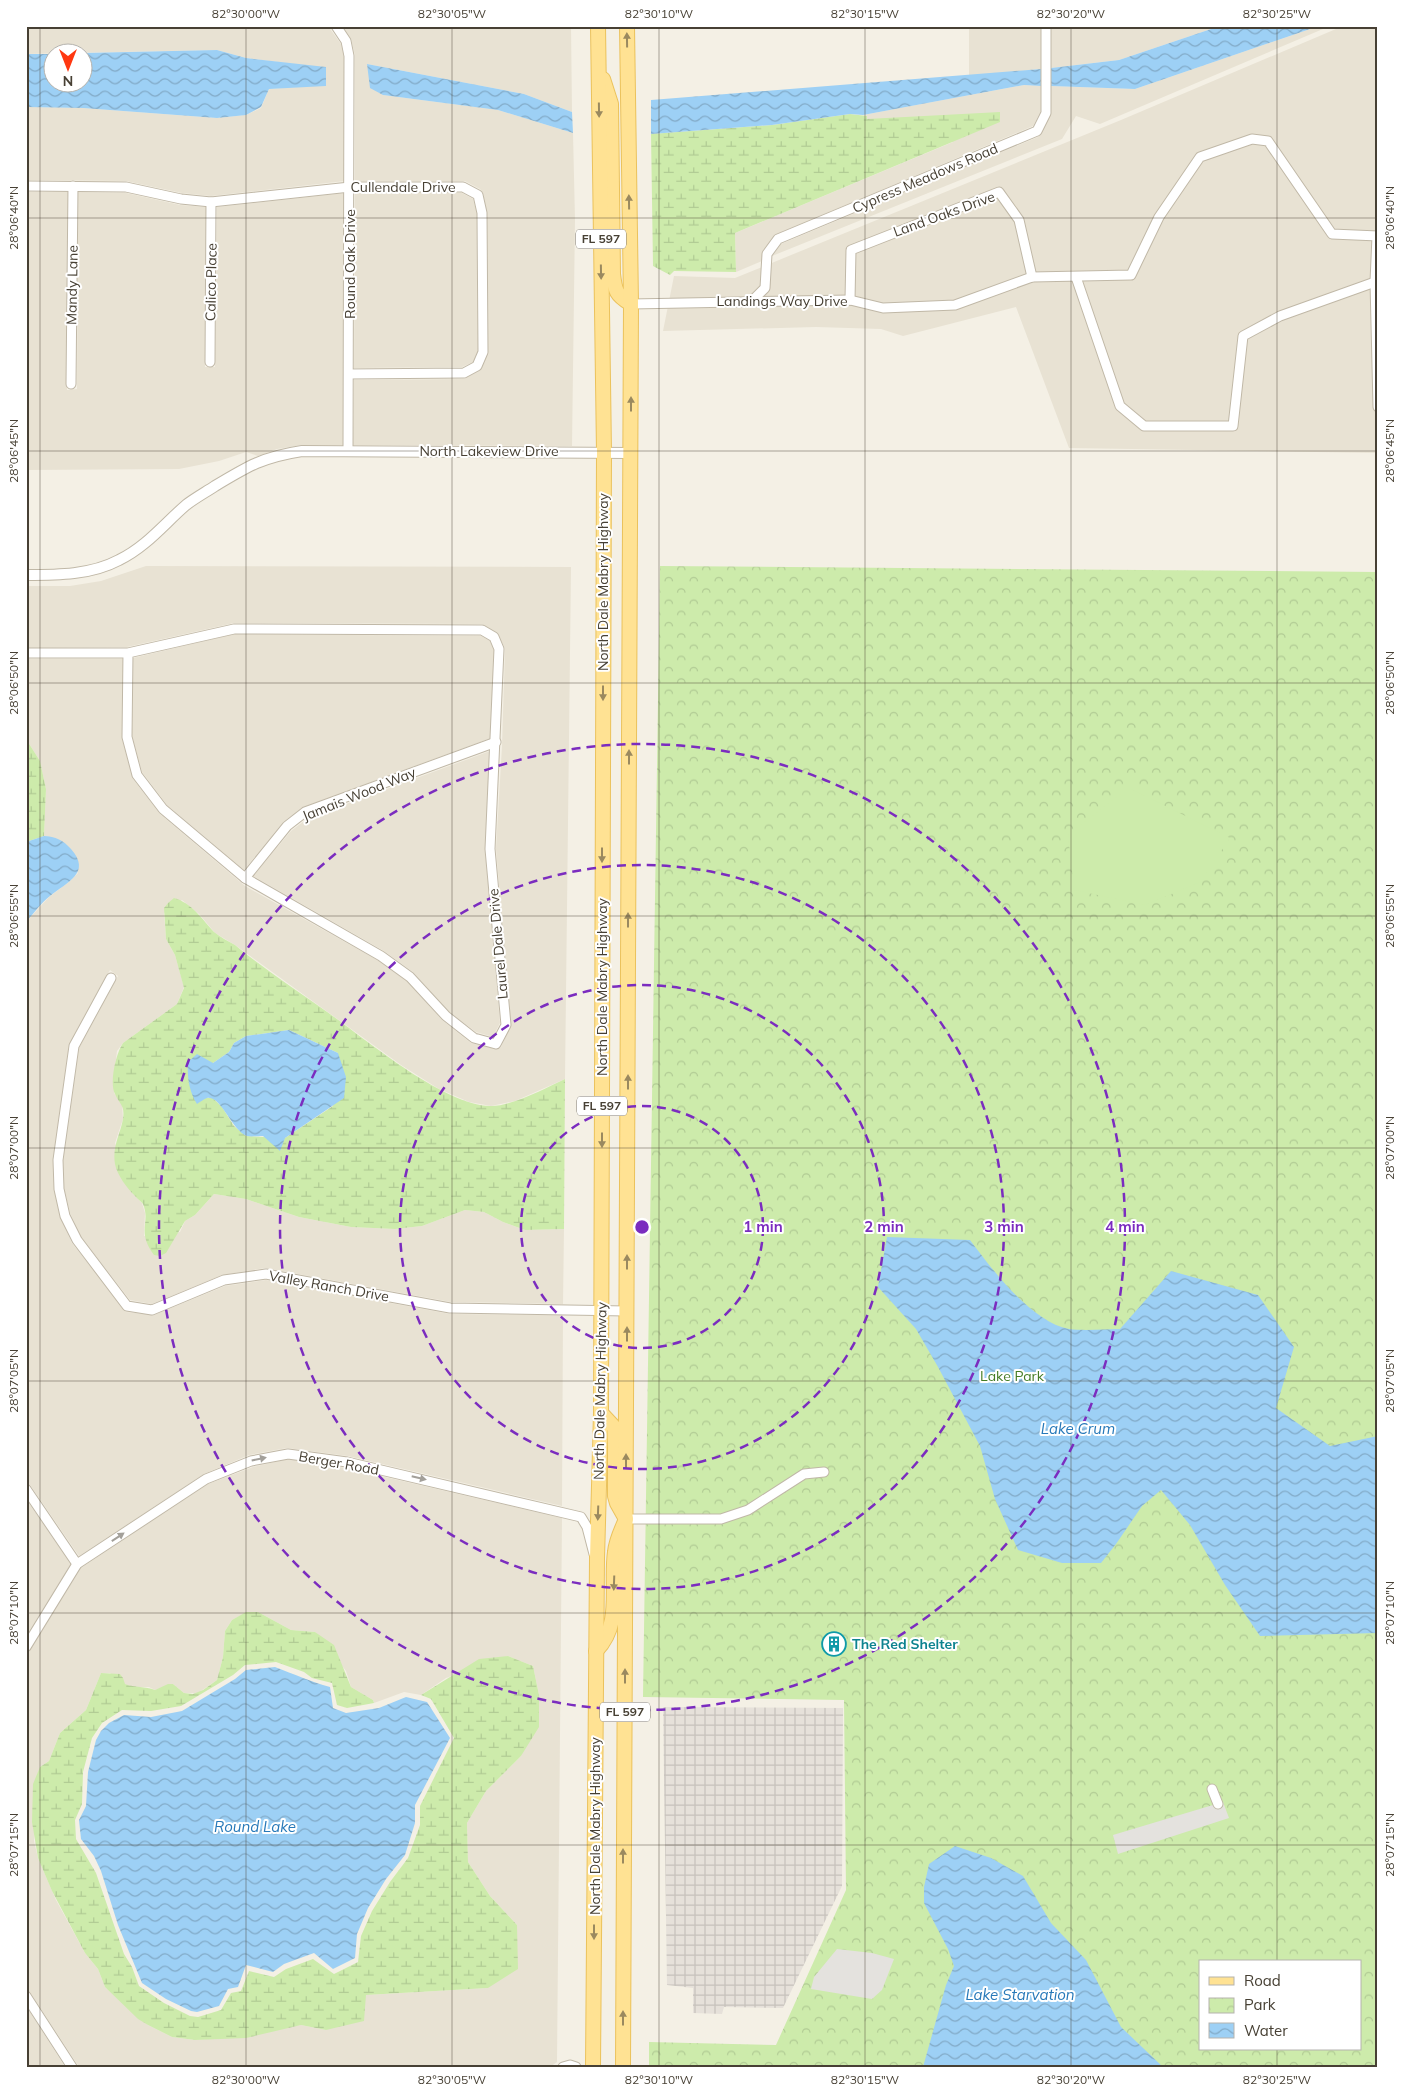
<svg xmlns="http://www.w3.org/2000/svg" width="1404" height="2093" font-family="Mulish,sans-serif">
	<defs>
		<pattern id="industrial-grid" width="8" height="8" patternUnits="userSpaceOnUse" patternTransform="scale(1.25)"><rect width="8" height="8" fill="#e6e1da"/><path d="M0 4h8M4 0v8" fill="none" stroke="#c7c2bc"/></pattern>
		<pattern id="wetland-marsh" width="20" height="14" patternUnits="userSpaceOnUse" patternTransform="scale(1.25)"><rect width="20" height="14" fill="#cdebab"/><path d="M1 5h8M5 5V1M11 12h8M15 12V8" fill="none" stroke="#b1cb94"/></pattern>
		<pattern id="park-crowns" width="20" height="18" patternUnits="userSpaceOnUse" patternTransform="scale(1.25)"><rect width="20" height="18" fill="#cdebab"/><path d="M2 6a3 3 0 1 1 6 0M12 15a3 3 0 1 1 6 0" fill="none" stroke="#b1cb94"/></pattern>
		<pattern id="water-waves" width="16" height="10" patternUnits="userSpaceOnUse" patternTransform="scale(1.25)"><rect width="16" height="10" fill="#9dd0f5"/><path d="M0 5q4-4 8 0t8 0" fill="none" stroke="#82aac7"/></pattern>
	</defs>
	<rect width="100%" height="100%" fill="#f4f0e5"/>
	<!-- residential -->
	<g fill="#e8e2d3" fill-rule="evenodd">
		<polygon points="26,26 328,26 341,44 344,57 345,181 211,196 182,193 126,181 26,180 26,107 83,108 217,118 246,115 261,108 269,89 326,85 326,68 246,58 217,50 26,54"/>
		<polygon points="342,26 571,26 572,112 524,94 367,64 383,95 498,110 573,133 575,220 572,446 353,445 354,380 464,379 481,369 488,352 487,213 483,193 480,189 465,181 355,181 355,56 351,39"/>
		<polygon points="969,26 1041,26 1041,69 969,76"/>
		<polygon points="1051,26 1220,26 1119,60 1051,68"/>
		<polygon points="1319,26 1330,26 1100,124 1076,116 1062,139 772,256 781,244 1038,137 1051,113 1051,86 1135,89"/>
		<polygon points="1343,26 1378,26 1378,453 1069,448 1016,307 903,336 881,329 816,327 663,331 674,276 735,278 1121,120"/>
		<polygon points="1024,85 1041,86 1041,111 1033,126 777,234 763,250 762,261 736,272 735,233 953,142 866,119 867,116 863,115"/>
		<polygon points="26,192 68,192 67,390 77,389 78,192 126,193 180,205 206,207 205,367 215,367 217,207 345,193 343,445 301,445 277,449 258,456 246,452 219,461 179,469 26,470"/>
		<polygon points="355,193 462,193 473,199 477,214 478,351 473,362 462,367 354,368"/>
		<polygon points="146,566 571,567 565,1079 515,1101 491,1106 469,1102 439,1089 401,1065 235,945 215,933 200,915 182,900 164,913 166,939 175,955 184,987 177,1004 123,1043 117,1051 114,1076 114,1093 122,1104 123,1119 115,1143 134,1195 142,1203 145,1213 144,1236 180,1232 185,1221 195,1215 214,1194 246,1199 299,1217 351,1227 395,1229 422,1226 465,1210 484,1212 503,1222 525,1230 564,1229 563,1304 451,1302 265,1268 222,1275 152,1304 130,1300 81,1237 70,1213 64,1188 63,1160 79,1048 118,976 110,970 69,1045 53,1159 54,1189 60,1217 72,1243 126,1312 154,1315 225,1286 266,1280 450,1314 563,1315 562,1506 348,1456 287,1448 249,1455 204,1474 79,1556 26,1479 26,922 49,897 70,881 78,873 48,836 44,836 46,789 40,761 26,739 26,659 123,659 122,739 133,779 160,814 245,886 379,961 407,981 442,1020 471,1043 495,1049 501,1047 511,1024 496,849 502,746 505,649 498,634 482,624 234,623 127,647 26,648 26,586 70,586 101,581"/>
		<polygon points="234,634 481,636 490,641 494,650 491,738 304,807 283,822 244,870 167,805 142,772 132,736 133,658"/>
		<polygon points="490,751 485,850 500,1023 493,1037 476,1032 449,1012 413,972 384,951 253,876 291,831 308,818"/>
		<path d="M288,1459L346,1468L562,1518L557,2062L550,2067H79L26,1986V1657L81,1568L208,1484L253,1467ZM247,1612H258L291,1630L315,1632L346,1671L351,1687L373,1700L374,1703L404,1692L421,1695L446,1678L508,1656L533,1666L539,1695L521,1756L486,1791L467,1823L468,1862L490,1896L517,1925L488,1988L366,1995L326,2030L301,2025L220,2038L195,2040L172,2037L148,2025L105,1987L98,1969L85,1953L56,1900L38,1858L34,1841L40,1767L49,1761L60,1733L86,1710L101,1673H110L124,1684L134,1687H149L155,1690L173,1684L184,1693H198L217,1680L223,1657L225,1631L232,1620Z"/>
		<polygon points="26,1499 71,1564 26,1636"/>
		<polygon points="26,2006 65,2067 26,2067"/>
	</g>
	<!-- industrial -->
	<polygon fill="url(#industrial-grid)" points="663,1707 843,1708 842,1886 783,2008 724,2007 722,2014 693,2013 693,1988 667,1985"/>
	<!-- wetland -->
	<g fill="url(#wetland-marsh)" fill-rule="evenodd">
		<polygon points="1000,112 1000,122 735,233 736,272 674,271 670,275 653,266 651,134 772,125 850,114 867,116 867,119"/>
		<polygon points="26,739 40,761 46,789 44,836 26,842"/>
		<path d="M174,898C192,903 202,919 214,932C220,937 228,941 235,945C265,970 298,991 330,1014C368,1041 444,1105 490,1106C510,1107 546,1088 565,1079L564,1229L525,1230L503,1222L484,1212L465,1210L422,1226L395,1229L351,1227L299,1217L246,1199L214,1194L195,1215L185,1221L166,1253L160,1256L154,1255C136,1231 151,1223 143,1204C141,1201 137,1199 135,1196C127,1188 117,1175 115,1164C112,1147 120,1135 123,1119C125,1105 120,1105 115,1094C109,1083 116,1053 123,1043L177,1004L184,988L175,955L166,939L164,908L168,903ZM289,1030L338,1053L333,1106L285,1138L246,1136L234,1126L222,1107L213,1098H206L213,1063L229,1052L234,1043L246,1036Z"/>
		<path d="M246,1612H258L291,1630L315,1632L334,1645L351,1687L373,1700L374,1703L347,1708L337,1705L332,1683L312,1678L304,1672L276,1662L245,1665L233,1675L181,1706L151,1711L122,1710L102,1723L92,1738L83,1772L82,1804L75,1820L76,1839L96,1873L124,1954L132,1967L139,1986L164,2003L190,2016L198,2017L221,2010L231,1993L241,1991L249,1971L274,1977L286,1969L313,1959L334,1974L358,1962L361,1936L372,1911L390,1882L408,1858L420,1825V1806L454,1738L431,1699L421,1695L479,1659L508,1656L533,1666L539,1695V1727L521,1756L486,1791L467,1823L468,1862L490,1896L517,1925L518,1969L488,1988L366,1995L364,2021L326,2030L301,2025L246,2038L195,2040L172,2037L148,2025L138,2019L105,1987L98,1969L85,1953L52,1891L38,1858L32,1822L33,1784L40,1767L49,1761L60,1733L86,1710L101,1673L120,1674L123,1678L125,1684C135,1688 145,1686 155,1690L168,1684H173L184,1693L193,1694L203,1690L217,1680L223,1657L225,1631L232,1620Z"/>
	</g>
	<!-- park -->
	<path fill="url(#park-crowns)" fill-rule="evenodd" d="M660,566L1378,572V2067H649V2042L776,2045L846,1890L844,1700L643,1697ZM1200,1962H1360V2049H1200Z"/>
	<!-- pitch -->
	<polygon fill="#cdebab" points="1129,788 1230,838 1200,882 1145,905 1074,890 1068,834"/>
	<!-- parking -->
	<g fill="#e4e2de">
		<polygon points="1223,1802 1229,1818 1118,1854 1113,1835"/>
		<polygon points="837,1949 872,1953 894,1959 882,1990 872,1999 811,1989 814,1977"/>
	</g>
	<!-- water -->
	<g fill="url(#water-waves)">
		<polygon points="1220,26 1319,26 1135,89 1051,86 1051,68 1119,60"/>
		<polygon points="217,50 246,58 326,67 326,86 269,89 261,107 246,115 217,118 83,108 26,107 26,54 52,54 52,82 82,82 83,53"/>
		<polygon points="367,64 524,94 572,112 573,133 498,110 383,95 370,88"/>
		<polygon points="1041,69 1041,86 1024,85 863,115 850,114 772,125 651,134 651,100"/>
		<path d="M44,836C55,836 64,841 71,849C92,873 67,882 50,896C41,903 34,913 26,922V842Z"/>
		<path d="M289,1030L338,1053L346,1077L344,1098L285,1138L280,1151L263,1136C258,1136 251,1137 247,1136C232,1131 221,1095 207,1098C204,1099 200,1102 197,1104C189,1091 187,1077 188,1062L197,1054L213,1063L229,1052L234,1043L246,1036Z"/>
		<path d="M887,1237L970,1240C992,1269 1031,1322 1069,1329C1085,1331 1104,1329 1120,1329L1171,1271L1258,1295L1294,1347L1276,1408L1330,1446L1378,1436V1633L1260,1636L1225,1585L1190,1525L1161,1490L1142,1506L1116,1544L1101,1563H1062L1018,1550L995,1499L980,1446L938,1367L916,1329L878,1287Z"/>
		<path d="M275,1667C294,1674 311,1682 330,1687L333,1708L346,1713L379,1708L406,1697L427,1702L450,1738L415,1805V1823L405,1855L386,1879L368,1908L357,1934L355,1958L333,1969L314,1953L284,1964L273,1972L246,1965L238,1987L228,1989L219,2006L197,2012L191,2011L166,1999L142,1983L118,1925L101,1871L94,1856L81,1839L79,1820L86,1806L88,1772L96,1740L101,1731L109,1723L124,1715L151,1717L182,1711L235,1679L246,1670Z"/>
		<polygon points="955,1846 991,1858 1023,1876 1051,1923 1086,1960 1121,2027 1163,2067 923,2067 946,1985 954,1966 948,1949 924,1903 924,1887 929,1864"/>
	</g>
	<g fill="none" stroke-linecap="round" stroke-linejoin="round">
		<!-- minor casing -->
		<g stroke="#c0b8a7" stroke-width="11">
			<g id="minor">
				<polyline points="336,26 346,41 349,56 348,451"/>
				<polyline points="26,186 126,187 181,199 211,202 350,187 463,187 478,195 482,213 483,352 477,366 464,373 349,374"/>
				<polyline points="1377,236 1375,282 1378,407"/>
				<polyline points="1076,277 1120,406 1144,426 1233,426 1243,336 1280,316 1375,282"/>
				<polyline points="753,300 765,288 767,254 778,239 1037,131 1046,113 1046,26"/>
				<polyline points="850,300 851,250 999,192 1019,220 1032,277"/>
				<polyline points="631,304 850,300 883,308 955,305 1032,277 1131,275 1159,217 1200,157 1252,139 1268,141 1332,234 1378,236"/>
				<polyline points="210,362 211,202"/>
				<polyline points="71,384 73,186"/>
				<polyline points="26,653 128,653 234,629 482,630 494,637 499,649 490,849 506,1025 496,1044 474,1038 446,1016 410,977 381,956 245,878 163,809 137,775 127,737 128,653"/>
				<polyline points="245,878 287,826 305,812 496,742"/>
				<polyline points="111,978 74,1046 58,1160 59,1189 65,1216 77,1240 127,1306 152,1310 224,1280 266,1274 450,1308 627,1311"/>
				<polyline points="26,1489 77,1564"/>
				<polyline points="626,1519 721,1519 748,1510 804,1474 824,1472"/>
				<polyline points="26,1647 77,1564 206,1479 251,1461 288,1454 347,1462 581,1517 587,1527 594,1554"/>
				<polyline points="1212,1789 1218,1804"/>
				<polyline points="26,1996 72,2067"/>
				<polyline points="563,2067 570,2065 576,2067"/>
			</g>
		</g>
		<!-- tertiary casing -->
		<g stroke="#c0b8a7" stroke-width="12">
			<path id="tertiary" d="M26,575C58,575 91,575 119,560C146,547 164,524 186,505C195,498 206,492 215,486C248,466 263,457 302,451L631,453"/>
		</g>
		<!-- primary casing -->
		<g stroke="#ebc25c" stroke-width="16">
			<g id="primary">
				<path d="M603,79L611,104L613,274C615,291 616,295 631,304"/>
				<path d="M596,1651C623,1623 610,1587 615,1552C616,1540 622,1529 626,1519L617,1503L615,1496V1428L601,1413"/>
				<polyline points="593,2067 597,1559 601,1413 604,452 598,26"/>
				<polyline points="623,2067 631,304 627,26"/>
			</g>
		</g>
		<!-- minor -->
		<use href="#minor" stroke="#fff" stroke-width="9"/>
		<!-- tertiary -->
		<use href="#tertiary" stroke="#fff" stroke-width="10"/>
		<!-- primary -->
		<use href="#primary" stroke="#ffe293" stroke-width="14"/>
	</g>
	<!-- one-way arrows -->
	<defs><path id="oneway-solid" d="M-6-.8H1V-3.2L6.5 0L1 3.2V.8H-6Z" transform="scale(1.25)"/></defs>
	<g fill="#9a895f">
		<use href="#oneway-solid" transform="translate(627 40) rotate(-91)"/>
		<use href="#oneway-solid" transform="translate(599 110) rotate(89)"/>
		<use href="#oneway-solid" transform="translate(629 202) rotate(-91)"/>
		<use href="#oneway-solid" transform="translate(601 272) rotate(89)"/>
		<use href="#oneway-solid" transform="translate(631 404) rotate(-90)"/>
		<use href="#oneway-solid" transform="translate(603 693) rotate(90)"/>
		<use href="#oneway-solid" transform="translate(629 757) rotate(-90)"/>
		<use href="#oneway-solid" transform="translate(602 855) rotate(90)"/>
		<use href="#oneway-solid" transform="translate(628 920) rotate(-90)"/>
		<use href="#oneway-solid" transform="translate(628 1082) rotate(-90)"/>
		<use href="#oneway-solid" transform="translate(602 1140) rotate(90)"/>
		<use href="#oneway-solid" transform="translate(627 1262) rotate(-90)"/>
		<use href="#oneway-solid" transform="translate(627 1334) rotate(-90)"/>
		<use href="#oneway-solid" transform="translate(626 1461) rotate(-90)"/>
		<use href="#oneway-solid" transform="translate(598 1513) rotate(92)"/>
		<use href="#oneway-solid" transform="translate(614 1583) rotate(92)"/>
		<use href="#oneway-solid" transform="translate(625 1676) rotate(-90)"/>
		<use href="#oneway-solid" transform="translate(623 1856) rotate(-90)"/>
		<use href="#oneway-solid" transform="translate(594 1932) rotate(90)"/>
		<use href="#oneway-solid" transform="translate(623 2018) rotate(-90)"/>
	</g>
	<g fill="#a3a09a">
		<use href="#oneway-solid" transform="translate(259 1459) rotate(-12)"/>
		<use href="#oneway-solid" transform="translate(419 1478) rotate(13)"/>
		<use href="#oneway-solid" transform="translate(118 1537) rotate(-34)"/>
	</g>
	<!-- ticks -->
	<path fill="none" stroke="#474034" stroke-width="1" stroke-opacity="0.45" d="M40,26V2067M246,26V2067M452,26V2067M659,26V2067M865,26V2067M1071,26V2067M1277,26V1962M26,218H1378M26,451H1378M26,683H1378M26,916H1378M26,1148H1378M26,1381H1378M26,1613H1378M26,1845H1378M1277,2049V2067"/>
	<!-- distance rings -->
	<g fill="none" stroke="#7b2cbf" stroke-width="2.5" stroke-dasharray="9 6">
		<circle cx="642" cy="1227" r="121"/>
		<circle cx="642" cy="1227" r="242"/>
		<circle cx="642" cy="1227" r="362"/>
		<circle cx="642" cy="1227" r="483"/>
	</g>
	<!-- icons -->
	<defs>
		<g id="building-ring" transform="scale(1.25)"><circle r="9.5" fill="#fff" stroke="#0f9aa8" stroke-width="1.5"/><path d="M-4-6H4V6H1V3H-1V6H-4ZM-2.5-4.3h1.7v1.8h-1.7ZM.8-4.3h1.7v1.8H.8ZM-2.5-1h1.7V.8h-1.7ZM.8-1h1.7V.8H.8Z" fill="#0f9aa8"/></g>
	</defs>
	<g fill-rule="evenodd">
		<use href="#building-ring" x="834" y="1644"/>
	</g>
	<g text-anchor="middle" stroke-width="4" stroke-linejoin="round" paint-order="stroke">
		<!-- shield labels -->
		<g fill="#fff" stroke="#7e7971" stroke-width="1">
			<rect x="576" y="229.5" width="50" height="19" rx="4"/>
			<rect x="577" y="1096.5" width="50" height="19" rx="4"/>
			<rect x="600" y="1702.5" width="50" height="19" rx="4"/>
		</g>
		<g font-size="12" font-weight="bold" fill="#474034">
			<text x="601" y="243">FL 597</text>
			<text x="602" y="1110">FL 597</text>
			<text x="625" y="1716">FL 597</text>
		</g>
		<!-- street labels -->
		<g font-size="14" fill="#474034" stroke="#fff">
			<text transform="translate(925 178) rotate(-23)" y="5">Cypress Meadows Road</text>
			<text x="403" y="192">Cullendale Drive</text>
			<text transform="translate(944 214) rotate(-20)" y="5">Land Oaks Drive</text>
			<text transform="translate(350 264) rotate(-90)" y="5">Round Oak Drive</text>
			<text transform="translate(211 282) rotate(-89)" y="5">Calico Place</text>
			<text transform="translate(72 285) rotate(-89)" y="5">Mandy Lane</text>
			<text x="782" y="306">Landings Way Drive</text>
			<text x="489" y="456">North Lakeview Drive</text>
			<text transform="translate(603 582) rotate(-90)" y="5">North Dale Mabry Highway</text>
			<text transform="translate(359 794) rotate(-22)" y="5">Jamais Wood Way</text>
			<text transform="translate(498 944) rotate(-95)" y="5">Laurel Dale Drive</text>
			<text transform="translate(602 987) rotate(-90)" y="5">North Dale Mabry Highway</text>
			<text transform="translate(329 1286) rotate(10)" y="5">Valley Ranch Drive</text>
			<text transform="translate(600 1391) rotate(-89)" y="5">North Dale Mabry Highway</text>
			<text transform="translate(339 1463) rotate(10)" y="5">Berger Road</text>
			<text transform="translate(595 1826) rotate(-90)" y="5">North Dale Mabry Highway</text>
		</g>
		<!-- park labels -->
		<g font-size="14" fill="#447c24" stroke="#fff">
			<text x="1012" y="1381">Lake Park</text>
		</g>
		<!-- culture labels -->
		<g font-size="14" font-weight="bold" fill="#0d838f" stroke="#fff" text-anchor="start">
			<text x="852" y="1649">The Red Shelter</text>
		</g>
		<!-- water labels -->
		<g font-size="15" font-style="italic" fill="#2779b9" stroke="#fff">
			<text x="1078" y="1434">Lake Crum</text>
			<text x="255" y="1832">Round Lake</text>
			<text x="1020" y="2000">Lake Starvation</text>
		</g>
	</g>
	<circle cx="642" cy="1227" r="8" fill="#7b2cbf" stroke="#fff" stroke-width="2.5"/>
	<g font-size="15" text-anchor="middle" font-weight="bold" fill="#7b2cbf" stroke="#fff" stroke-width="4" stroke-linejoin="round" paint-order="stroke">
		<text x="763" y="1232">1 min</text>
		<text x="884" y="1232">2 min</text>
		<text x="1004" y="1232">3 min</text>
		<text x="1125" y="1232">4 min</text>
	</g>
	<!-- border -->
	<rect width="1404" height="2093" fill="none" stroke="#ffffff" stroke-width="55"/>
	<!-- legend -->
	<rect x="1199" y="1960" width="162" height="90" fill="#ffffff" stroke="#b5b3ae"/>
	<rect x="1209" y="1977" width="25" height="8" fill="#ffe293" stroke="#b5b3ae"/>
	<text x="1244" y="1986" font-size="15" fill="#474034">Road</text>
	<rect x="1209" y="1998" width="25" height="15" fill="url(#park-crowns)" stroke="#b5b3ae"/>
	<text x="1244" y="2010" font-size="15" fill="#474034">Park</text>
	<rect x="1209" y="2023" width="25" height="15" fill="url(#water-waves)" stroke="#b5b3ae"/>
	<text x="1244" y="2036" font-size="15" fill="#474034">Water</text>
	<!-- north arrow -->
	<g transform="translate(68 68) rotate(180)"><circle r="24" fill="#ffffff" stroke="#b5b3ae"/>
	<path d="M0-4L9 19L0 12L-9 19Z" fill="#ff3811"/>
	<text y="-8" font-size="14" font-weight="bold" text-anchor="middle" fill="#474034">N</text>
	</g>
	<rect x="28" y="28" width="1348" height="2038" fill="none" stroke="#474034" stroke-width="2"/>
	<g font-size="12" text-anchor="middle" fill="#474034">
		<text x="246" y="18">82°30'00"W</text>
		<text x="452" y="18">82°30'05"W</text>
		<text x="659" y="18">82°30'10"W</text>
		<text x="865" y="18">82°30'15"W</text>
		<text x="1071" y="18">82°30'20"W</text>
		<text x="1277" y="18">82°30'25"W</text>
		<text transform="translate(1390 218) rotate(-90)" y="4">28°06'40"N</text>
		<text transform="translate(14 218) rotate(-90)" y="4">28°06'40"N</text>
		<text transform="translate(1390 451) rotate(-90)" y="4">28°06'45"N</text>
		<text transform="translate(14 451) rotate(-90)" y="4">28°06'45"N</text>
		<text transform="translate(1390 683) rotate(-90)" y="4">28°06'50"N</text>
		<text transform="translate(14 683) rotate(-90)" y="4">28°06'50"N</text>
		<text transform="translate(1390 916) rotate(-90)" y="4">28°06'55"N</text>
		<text transform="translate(14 916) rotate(-90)" y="4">28°06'55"N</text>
		<text transform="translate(1390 1148) rotate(-90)" y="4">28°07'00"N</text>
		<text transform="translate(14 1148) rotate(-90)" y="4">28°07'00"N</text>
		<text transform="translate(1390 1381) rotate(-90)" y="4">28°07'05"N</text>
		<text transform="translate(14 1381) rotate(-90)" y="4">28°07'05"N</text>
		<text transform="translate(1390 1613) rotate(-90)" y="4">28°07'10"N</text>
		<text transform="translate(14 1613) rotate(-90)" y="4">28°07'10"N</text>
		<text transform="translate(1390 1845) rotate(-90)" y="4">28°07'15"N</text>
		<text transform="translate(14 1845) rotate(-90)" y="4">28°07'15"N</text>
		<text x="246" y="2084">82°30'00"W</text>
		<text x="452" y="2084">82°30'05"W</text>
		<text x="659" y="2084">82°30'10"W</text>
		<text x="865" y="2084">82°30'15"W</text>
		<text x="1071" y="2084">82°30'20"W</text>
		<text x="1277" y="2084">82°30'25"W</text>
	</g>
</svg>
